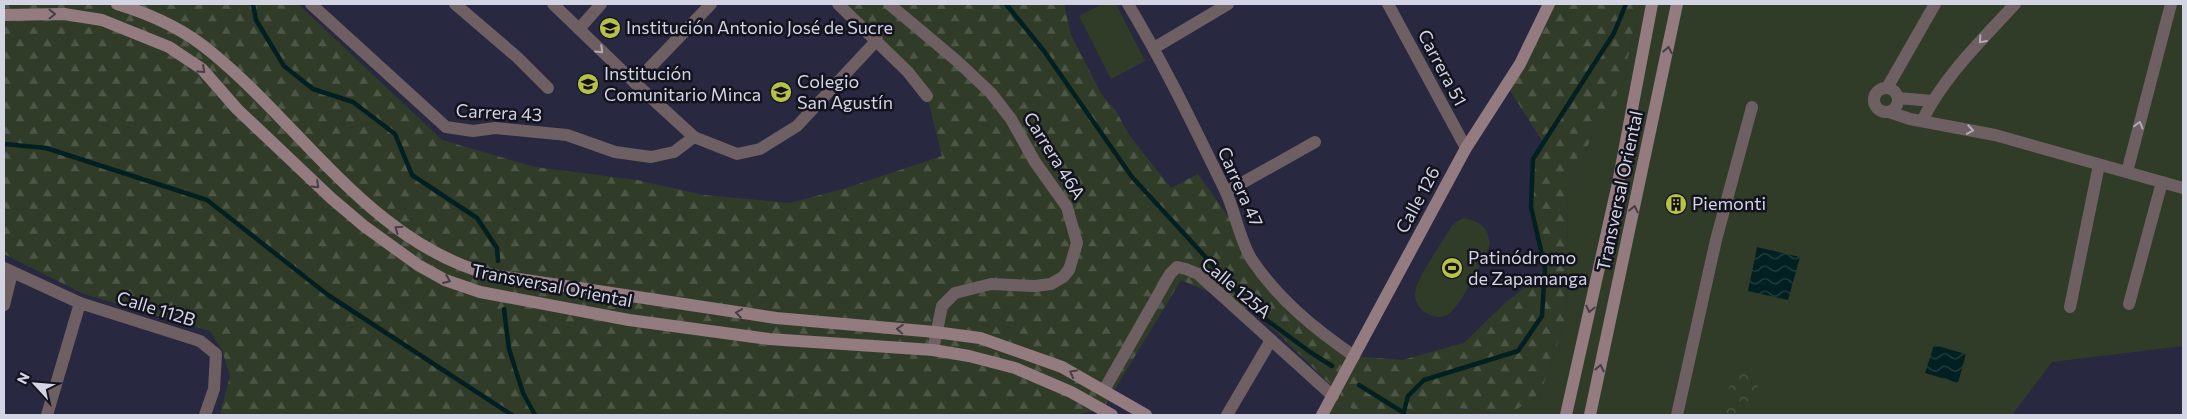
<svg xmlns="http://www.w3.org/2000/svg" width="2187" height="419" font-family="Commissioner,sans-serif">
	<defs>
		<pattern id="forest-firs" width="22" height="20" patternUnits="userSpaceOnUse" patternTransform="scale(1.25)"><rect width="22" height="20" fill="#313c28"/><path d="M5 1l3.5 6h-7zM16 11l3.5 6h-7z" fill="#4e5747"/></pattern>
		<pattern id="park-crowns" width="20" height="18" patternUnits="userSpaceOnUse" patternTransform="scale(1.25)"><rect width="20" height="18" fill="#313c28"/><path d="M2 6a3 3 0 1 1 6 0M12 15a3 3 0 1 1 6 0" fill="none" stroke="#4e5747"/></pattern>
		<pattern id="water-waves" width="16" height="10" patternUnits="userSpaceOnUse" patternTransform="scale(1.25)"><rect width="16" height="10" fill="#022021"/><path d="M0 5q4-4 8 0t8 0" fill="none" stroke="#264041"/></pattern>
	</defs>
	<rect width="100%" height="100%" fill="#292841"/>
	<!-- grass -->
	<g fill="#313c28">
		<polygon points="1103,4 1116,4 1145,61 1111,79 1079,16"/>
		<polygon points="1640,4 2183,4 2183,346 2052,362 2012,415 1508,415 1540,394 1566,320 1568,186 1597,127 1621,88"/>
		<path d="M1464,218C1481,222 1488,227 1490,244C1484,259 1461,305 1449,314C1441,320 1428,316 1421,309C1415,303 1414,295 1416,288C1421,272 1442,243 1451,227L1457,221Z"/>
		<polygon points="1336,390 1357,415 1322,415"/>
		<polygon points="1458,408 1506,415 1450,415"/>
	</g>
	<!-- forest -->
	<polygon fill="url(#forest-firs)" points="4,4 298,4 442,140 535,167 637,180 704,195 790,203 846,188 942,156 927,96 838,4 1064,4 1071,35 1102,95 1116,111 1129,135 1171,188 1198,174 1243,237 1283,300 1354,356 1402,360 1464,343 1505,303 1529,284 1545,268 1531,207 1533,159 1543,142 1509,89 1550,4 1640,4 1621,88 1597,127 1568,186 1566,320 1540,394 1508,415 1458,408 1450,415 1357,415 1336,390 1257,313 1181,280 1103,409 1075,415 220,415 230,376 222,350 210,331 84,294 4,254"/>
	<!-- park -->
	<polygon fill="url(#park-crowns)" points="1733,370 1761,376 1750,415 1722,415"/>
	<!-- water -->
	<g fill="url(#water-waves)">
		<polygon points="1757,247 1800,257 1788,300 1748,291"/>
		<polygon points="1934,345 1966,354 1958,383 1925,373"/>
	</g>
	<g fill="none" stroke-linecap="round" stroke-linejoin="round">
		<!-- stream -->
		<g stroke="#022021" stroke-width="4.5">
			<polyline points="253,4 256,20 284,66 313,89 353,102 395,134 412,175 477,218 497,248 498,261"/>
			<polyline points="1006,4 1044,51 1132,177 1257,313 1310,352 1332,366"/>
			<polyline points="4,144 46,148 207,200 328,295 512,415"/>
			<polyline points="504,309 509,349 523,393 535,415"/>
			<polyline points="1359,385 1404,413"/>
			<polyline points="1403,415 1408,396 1424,380 1518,351 1542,316 1545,268 1531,207 1533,159 1614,33 1626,4"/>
		</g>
		<!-- street -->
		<g stroke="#6e5f62" stroke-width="12">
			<polyline points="311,4 446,127 473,131 495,128 567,135 615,152 651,157 674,152 694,137"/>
			<polyline points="455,4 517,57 548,88"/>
			<polyline points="553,4 635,83 694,137 737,154 760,149 797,126 877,40"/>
			<polyline points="838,4 908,72 927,96"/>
			<polyline points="889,4 957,61 991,93 1011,119 1035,162 1067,207 1077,243 1069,270 1063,277 1051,284 1035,286 991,284 955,293 942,306 933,350"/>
			<path d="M1128,4C1164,64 1194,127 1225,190C1235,210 1240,242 1252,260C1279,300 1315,329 1354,356"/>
			<polyline points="1388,4 1466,148"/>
			<polyline points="579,29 601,4"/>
			<polyline points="1154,48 1228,4"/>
			<polyline points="635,83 711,4"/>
			<polyline points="1887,88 1935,4"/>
			<circle cx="1886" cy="100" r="12"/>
			<polyline points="1898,98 1932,101"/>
			<polyline points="1889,112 1910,119 1995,135 2183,188"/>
			<path d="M1922,121C1944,76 1982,40 2015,4"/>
			<polyline points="2127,172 2171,4"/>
			<polyline points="1226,192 1315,142"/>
			<polyline points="4,268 80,303 200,341 216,354 214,389 205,415"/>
			<polyline points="2129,304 2162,182"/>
			<polyline points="4,305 12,273"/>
			<polyline points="2070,307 2099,165"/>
			<polyline points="1104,390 1170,274 1177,267 1186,269 1198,274 1333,396"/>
			<polyline points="47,415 80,303"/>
			<polyline points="1227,415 1271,340"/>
			<polyline points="1677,415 1716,240 1752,107"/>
		</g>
		<!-- secondary -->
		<g stroke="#937b80" stroke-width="12">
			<path d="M117,4C150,14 185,30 211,52C303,127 372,244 492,275L776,318L935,332L980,338L1062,367L1146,415"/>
			<polyline points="4,15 64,14 102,20 169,47 202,69 237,109 331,198 364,226 418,265 445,280 480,292 629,320 769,339 933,350 969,356 1015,368 1071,392 1112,415"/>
			<polyline points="1322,415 1466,148 1520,64 1549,4"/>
			<polyline points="1566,415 1618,183 1652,4"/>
			<polyline points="1590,415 1677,4"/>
		</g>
	</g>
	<!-- one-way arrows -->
	<defs><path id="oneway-chevron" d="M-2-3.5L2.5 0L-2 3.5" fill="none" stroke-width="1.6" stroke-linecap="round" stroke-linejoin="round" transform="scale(1.25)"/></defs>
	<g stroke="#463d45">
		<use href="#oneway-chevron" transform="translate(52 14) rotate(-1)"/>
		<use href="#oneway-chevron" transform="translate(1668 50) rotate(-79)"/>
		<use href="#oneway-chevron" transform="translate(202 70) rotate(42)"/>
		<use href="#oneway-chevron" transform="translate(316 185) rotate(43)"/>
		<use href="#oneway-chevron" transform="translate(1634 209) rotate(-78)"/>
		<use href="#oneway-chevron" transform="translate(398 229) rotate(-145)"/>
		<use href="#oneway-chevron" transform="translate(447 280) rotate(23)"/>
		<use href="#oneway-chevron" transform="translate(1590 309) rotate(103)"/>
		<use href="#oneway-chevron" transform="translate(739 313) rotate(-172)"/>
		<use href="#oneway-chevron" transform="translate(900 329) rotate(-175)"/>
		<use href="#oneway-chevron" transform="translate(1600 368) rotate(-78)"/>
		<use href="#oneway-chevron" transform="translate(1073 373) rotate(-151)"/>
	</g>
	<g stroke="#b0abb6">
		<use href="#oneway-chevron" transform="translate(1982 40) rotate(132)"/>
		<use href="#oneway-chevron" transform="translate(600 50) rotate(44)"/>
		<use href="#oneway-chevron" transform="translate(2139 125) rotate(-75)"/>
		<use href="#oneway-chevron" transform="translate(1970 130) rotate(10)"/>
	</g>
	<!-- icons -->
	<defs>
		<g id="school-disc" transform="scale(1.125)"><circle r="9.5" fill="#b6c148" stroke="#13131e"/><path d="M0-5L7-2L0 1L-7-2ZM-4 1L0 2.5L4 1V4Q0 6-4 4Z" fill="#111"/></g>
		<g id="building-disc" transform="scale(1.125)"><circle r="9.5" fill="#b6c148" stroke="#13131e"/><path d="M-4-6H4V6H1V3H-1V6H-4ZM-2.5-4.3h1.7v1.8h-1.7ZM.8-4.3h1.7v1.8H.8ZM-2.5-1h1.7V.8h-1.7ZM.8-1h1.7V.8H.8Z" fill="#111"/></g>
		<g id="stadium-disc" transform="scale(1.125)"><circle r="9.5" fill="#b6c148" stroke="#13131e"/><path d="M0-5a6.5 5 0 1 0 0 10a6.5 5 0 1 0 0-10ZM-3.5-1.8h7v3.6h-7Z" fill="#111"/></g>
	</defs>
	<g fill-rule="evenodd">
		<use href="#school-disc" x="610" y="28"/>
		<use href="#school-disc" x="588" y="84"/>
		<use href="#school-disc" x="781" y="92"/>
		<use href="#building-disc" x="1676" y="204"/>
		<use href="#stadium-disc" x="1452" y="268"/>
	</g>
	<g text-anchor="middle" stroke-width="5" stroke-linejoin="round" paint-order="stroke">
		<!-- poi labels -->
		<g font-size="18" fill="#d3d4e4" stroke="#13131e" text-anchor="start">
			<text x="626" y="34">Institución Antonio José de Sucre</text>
			<text x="604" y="80">Institución<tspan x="604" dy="21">Comunitario Minca</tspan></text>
			<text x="797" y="88">Colegio<tspan x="797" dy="21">San Agustín</tspan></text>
			<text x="1692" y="210">Piemonti</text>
			<text x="1468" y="264">Patinódromo<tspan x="1468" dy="21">de Zapamanga</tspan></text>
		</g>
		<!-- street labels -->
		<g font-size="18" fill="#d3d4e4" stroke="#13131e">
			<text transform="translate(1442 68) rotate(62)" y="6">Carrera 51</text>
			<text transform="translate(499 113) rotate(3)" y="6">Carrera 43</text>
			<text transform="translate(1054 156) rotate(58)" y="6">Carrera 46A</text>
			<text transform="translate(1240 187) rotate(66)" y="6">Carrera 47</text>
			<text transform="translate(1620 191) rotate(-78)" y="6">Transversal Oriental</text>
			<text transform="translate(1418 200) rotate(-62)" y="6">Calle 126</text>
			<text transform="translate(552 286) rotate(11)" y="6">Transversal Oriental</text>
			<text transform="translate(1236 288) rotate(40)" y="6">Calle 125A</text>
			<text transform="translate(156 309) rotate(17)" y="6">Calle 112B</text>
		</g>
	</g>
	<!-- border -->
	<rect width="2187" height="419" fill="none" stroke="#d3d4e4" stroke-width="10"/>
	<!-- north arrow -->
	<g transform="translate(35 384) rotate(296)" stroke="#13131e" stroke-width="4" paint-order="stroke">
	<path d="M0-4L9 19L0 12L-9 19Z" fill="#d3d4e4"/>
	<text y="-8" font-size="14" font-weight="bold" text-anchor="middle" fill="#d3d4e4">N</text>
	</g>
</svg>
